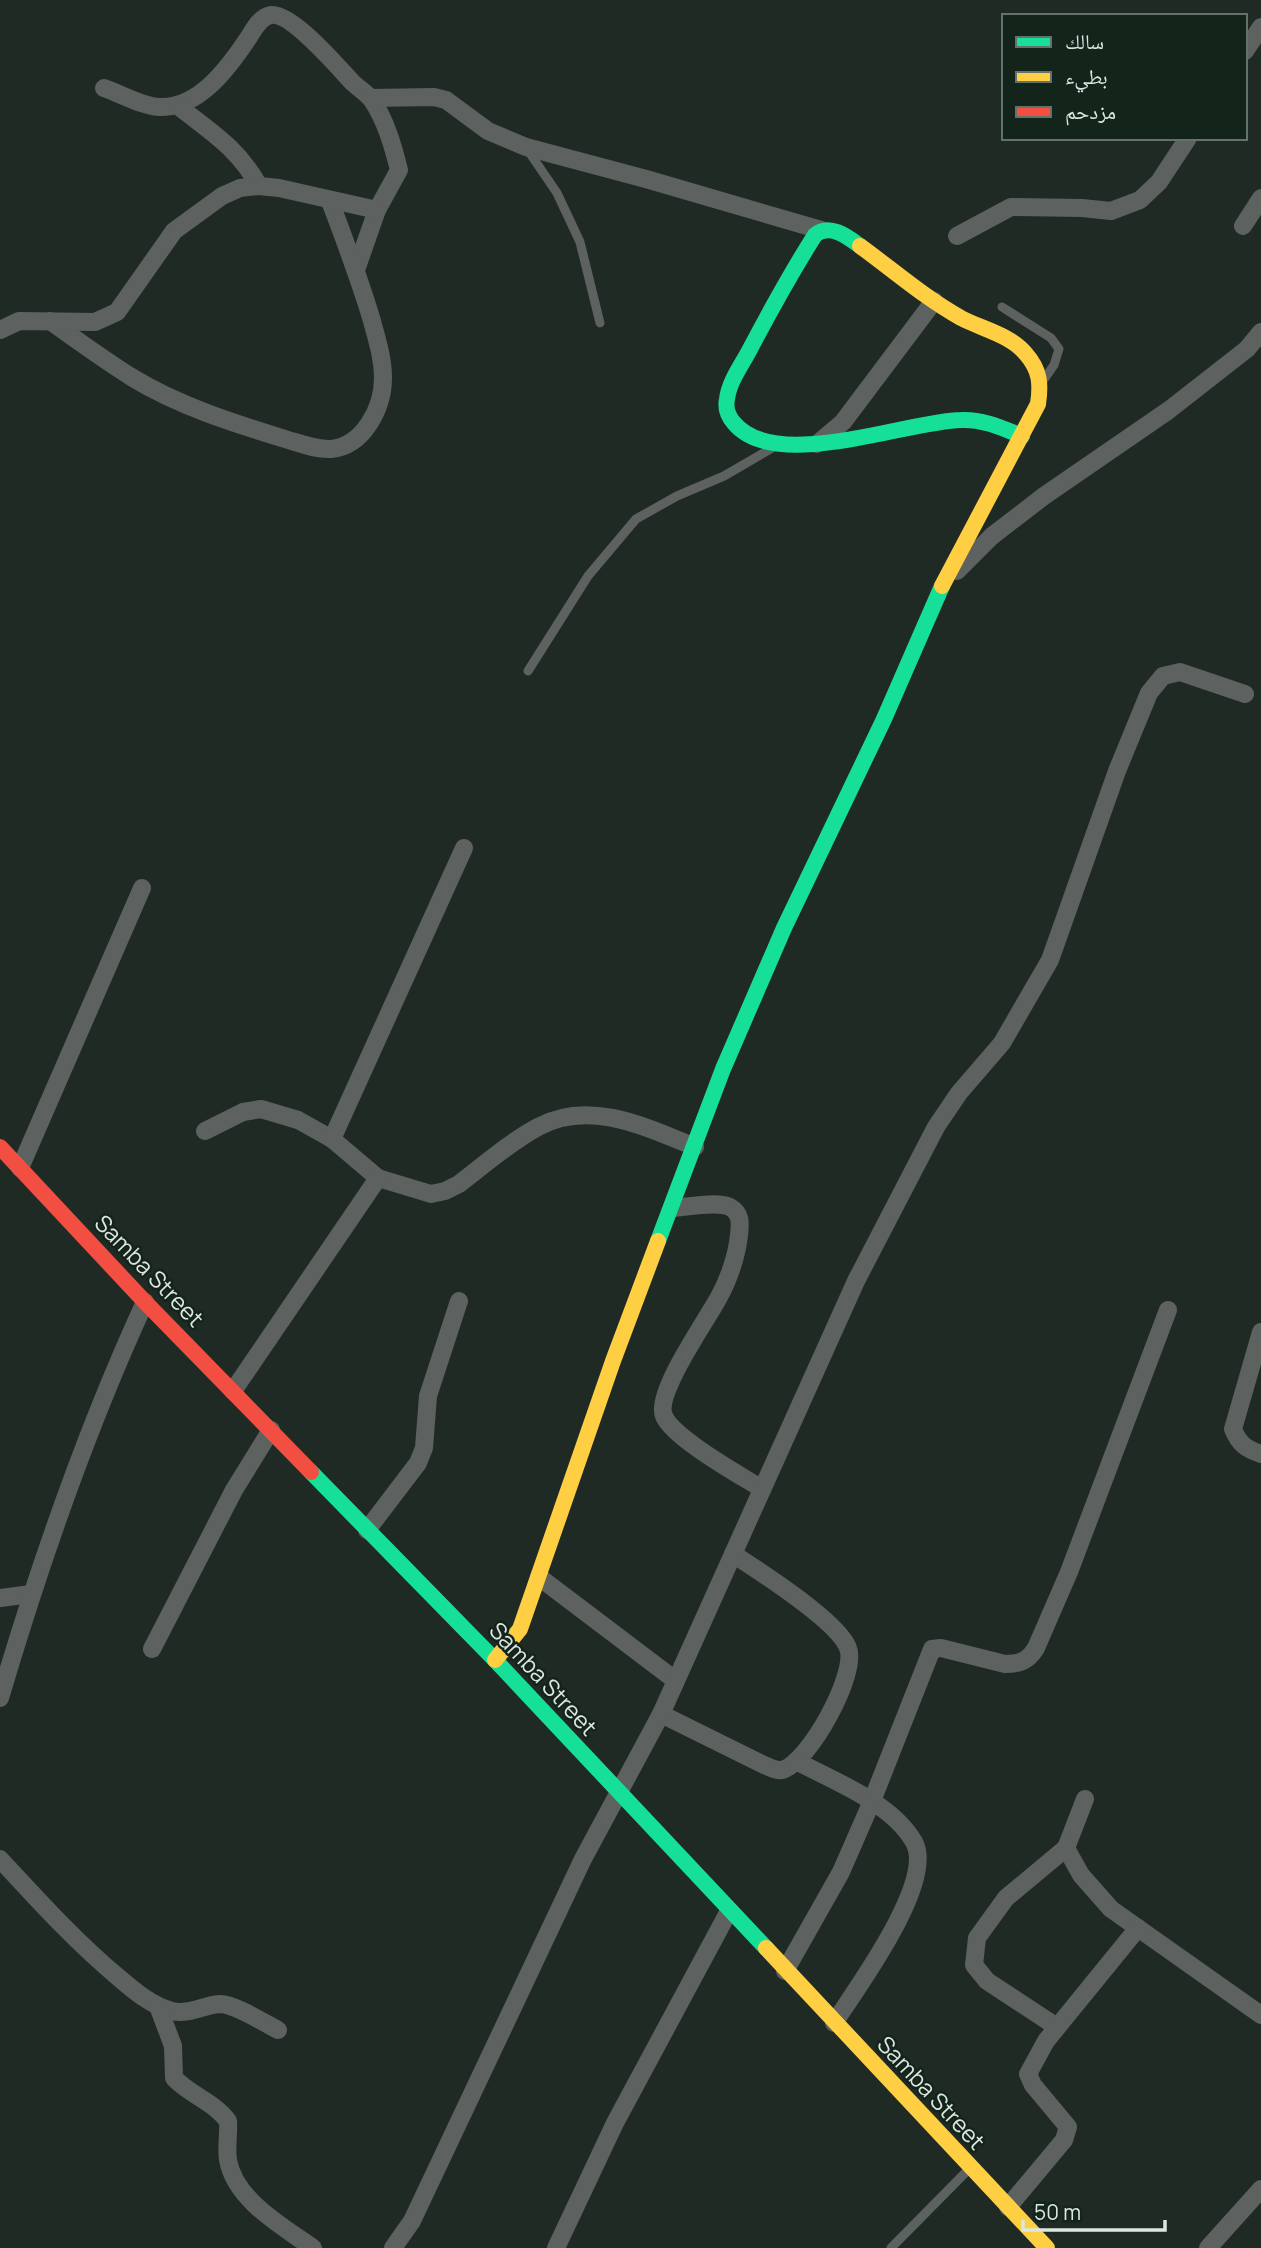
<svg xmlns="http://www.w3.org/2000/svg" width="1261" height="2248" font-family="Manrope,'Noto Naskh Arabic',sans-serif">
	<rect width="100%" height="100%" fill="#202a25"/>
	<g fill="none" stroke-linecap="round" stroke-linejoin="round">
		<!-- lane -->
		<g stroke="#5d615f" stroke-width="9">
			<polyline points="527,149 557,193 580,242 600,323"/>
			<polyline points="1002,307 1051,338 1059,349 1054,365 1045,378"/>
			<polyline points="528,671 588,576 636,519 677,496 724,476 772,448"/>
			<polyline points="891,2248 969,2169"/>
		</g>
		<!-- street -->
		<g stroke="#5d615f" stroke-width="18">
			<polyline points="1245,51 1261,27"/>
			<path d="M104,88C121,94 142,106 159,107C199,109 229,67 249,37C254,29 260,17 271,15C291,12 338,67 352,82C358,88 367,93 372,100C386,121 393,146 399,170L377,210L356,270"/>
			<polyline points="371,98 434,97 446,100 488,131 526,147 646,179 821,230"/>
			<path d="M178,106C211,132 238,148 259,186"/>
			<polyline points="1243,226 1261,198"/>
			<polyline points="957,236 1011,207 1082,208 1111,211 1140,200 1159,182 1188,138"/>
			<path d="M50,321C77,340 104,360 133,378C179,406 233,423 285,439C299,443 316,450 331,449C364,446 383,407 383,378C383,358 377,340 372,321C360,280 345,241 330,201"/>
			<polyline points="0,330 19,321 95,322 117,312 174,231 222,196 240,188 259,186 279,188 377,210"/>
			<polyline points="817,444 843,422 934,301"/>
			<polyline points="957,571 992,536 1044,496 1169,410 1247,349 1261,332"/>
			<path d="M205,1131L243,1112L261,1109L298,1120L332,1139L378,1178L431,1194L445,1191L459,1184C484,1165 510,1142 538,1127C589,1099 646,1127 695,1147"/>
			<polyline points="332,1139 464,848"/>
			<polyline points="20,1168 142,888"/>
			<path d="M672,1208C686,1207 718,1201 730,1207C742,1214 740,1224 739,1235C737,1255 729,1279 719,1297C707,1320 654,1394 664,1416C673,1438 740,1475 762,1489"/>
			<path d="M1261,1332L1233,1429C1239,1444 1246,1449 1261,1454"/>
			<polyline points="233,1391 378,1178"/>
			<polyline points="367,1530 418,1463 424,1448 428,1396 459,1301"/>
			<polyline points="539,1577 675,1680"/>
			<polyline points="0,1598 31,1594"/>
			<polyline points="152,1649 234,1490 271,1430"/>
			<path d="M0,1698C40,1563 86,1430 145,1302"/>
			<path d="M661,1714L762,1764C769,1767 775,1771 782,1770C809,1763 858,1673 848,1648C838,1621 759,1571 733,1554"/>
			<path d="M796,1761C834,1781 892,1803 914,1842C936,1881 857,1988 834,2023"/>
			<polyline points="1085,1799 1066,1848 1081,1875 1111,1909 1261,2015"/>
			<path d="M0,1859C38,1900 75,1941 118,1977C133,1990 152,2006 172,2011C189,2015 203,2005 220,2004C235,2004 264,2023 278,2030"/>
			<path d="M785,1971L841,1872L872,1801L932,1649L941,1648L1005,1664C1020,1664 1028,1661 1036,1648L1069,1572L1168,1310"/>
			<path d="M158,2006L173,2046L174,2078C190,2095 214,2102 228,2121C229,2134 226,2147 228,2160C235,2200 282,2226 313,2248"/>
			<polyline points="1057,2027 987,1981 974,1965 977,1938 1006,1898 1066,1848"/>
			<polyline points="1008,2207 1064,2140 1068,2127 1033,2085 1028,2074 1046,2041 1138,1928"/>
			<polyline points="393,2248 412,2221 583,1859 661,1714 856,1281 936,1127 959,1093 1002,1043 1050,960 1117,771 1149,693 1163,676 1180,672 1245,694"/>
			<polyline points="556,2248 615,2123 729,1911"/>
			<polyline points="1208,2248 1261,2189"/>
		</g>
		<!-- fast -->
		<g stroke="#16e098" stroke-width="16">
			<path d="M860,246C847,236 829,223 815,235C791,273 770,311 749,351C741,366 729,382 727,399C725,408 728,416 734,423C775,473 907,421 961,420C983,419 1002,428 1022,436"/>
			<polyline points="658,1241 723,1069 784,928 884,719 942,586"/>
			<polyline points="311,1472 495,1660 766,1948"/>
		</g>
		<!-- slow -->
		<g stroke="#ffcf43" stroke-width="16">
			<path d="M860,246C893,270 925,298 961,318C982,329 1011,335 1026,354C1040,370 1041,384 1038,404L942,586"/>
			<polyline points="495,1660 520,1629 613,1361 658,1241"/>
			<polyline points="766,1948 1047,2248"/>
		</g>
		<!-- jam -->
		<polyline stroke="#f24e42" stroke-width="16" points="0,1147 145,1302 311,1472"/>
	</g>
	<g text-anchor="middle" stroke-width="5" stroke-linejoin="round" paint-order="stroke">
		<!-- street labels -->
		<g font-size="23" fill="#dce7e0" stroke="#13241b">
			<text transform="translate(149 1271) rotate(46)" y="8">Samba Street</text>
			<text transform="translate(543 1679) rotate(47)" y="8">Samba Street</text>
			<text transform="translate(931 2093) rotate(47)" y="8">Samba Street</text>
		</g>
	</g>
	<!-- legend -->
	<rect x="1002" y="14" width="245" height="126" fill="#13241b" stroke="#63726a" stroke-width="2"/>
	<rect x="1016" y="37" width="35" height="10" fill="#16e098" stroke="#63726a" stroke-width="2"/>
	<text x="1065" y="49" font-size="21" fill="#dce7e0">سالك</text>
	<rect x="1016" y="72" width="35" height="10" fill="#ffcf43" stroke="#63726a" stroke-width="2"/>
	<text x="1065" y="84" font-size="21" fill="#dce7e0">بطيء</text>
	<rect x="1016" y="107" width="35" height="10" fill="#f24e42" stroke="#63726a" stroke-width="2"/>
	<text x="1065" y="119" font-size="21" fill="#dce7e0">مزدحم</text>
	<!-- scale -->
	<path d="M1023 2220v10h142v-10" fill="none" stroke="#dce7e0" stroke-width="3.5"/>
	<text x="1034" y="2220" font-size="21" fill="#dce7e0" stroke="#13241b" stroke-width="5" paint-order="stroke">50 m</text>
</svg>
